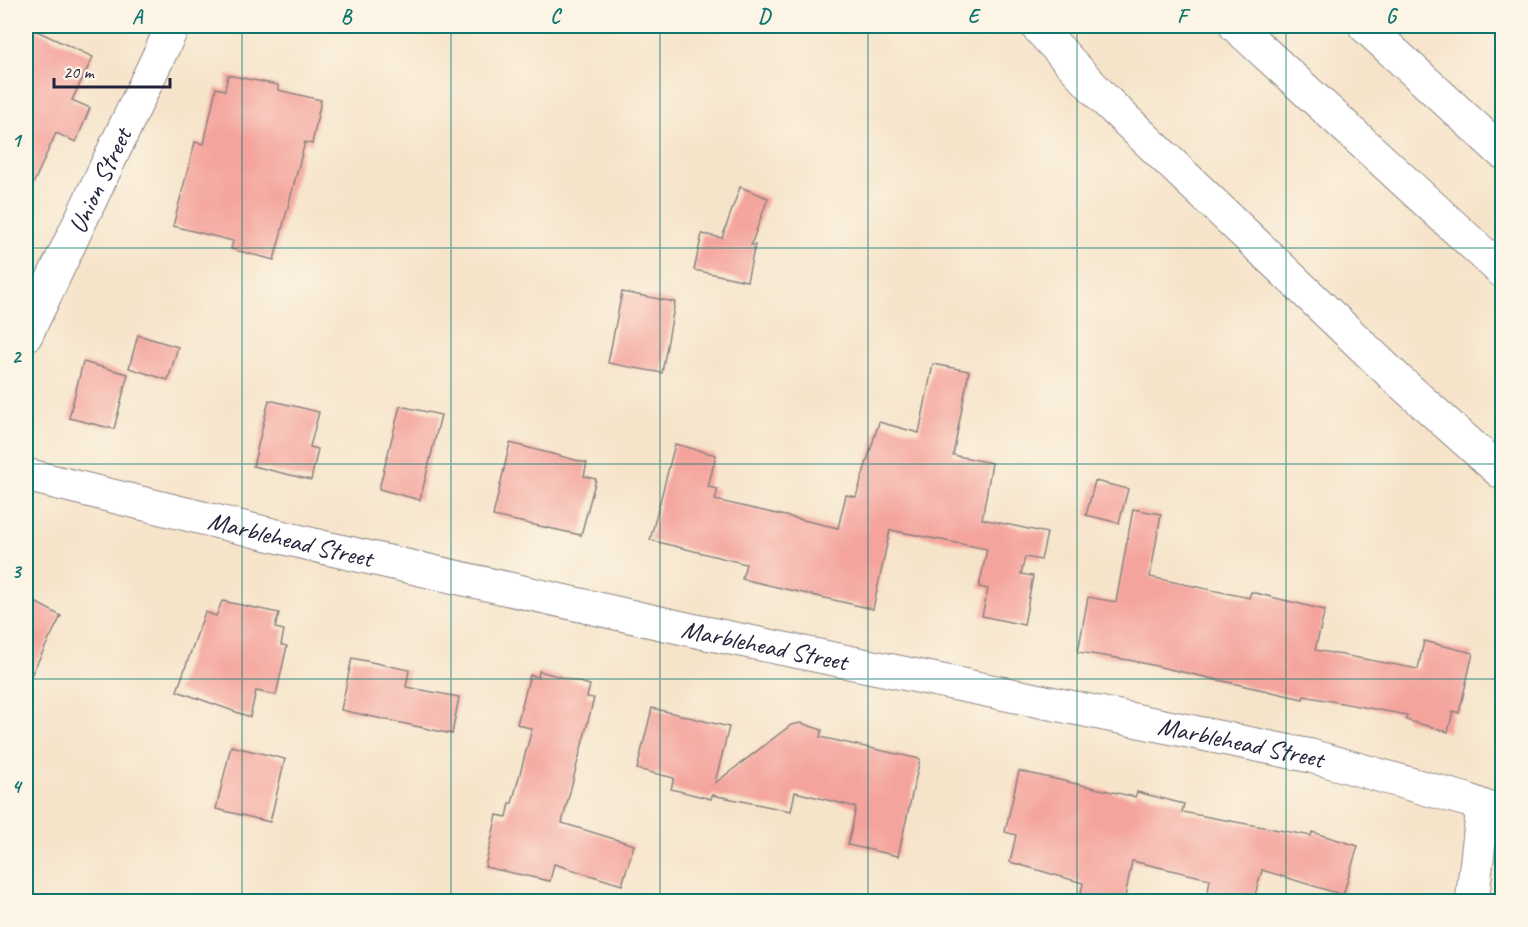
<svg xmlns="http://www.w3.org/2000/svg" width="1528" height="927" font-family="Caveat,sans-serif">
	<rect width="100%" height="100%" fill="#fcf5e5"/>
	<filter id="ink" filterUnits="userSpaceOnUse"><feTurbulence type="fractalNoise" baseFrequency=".0167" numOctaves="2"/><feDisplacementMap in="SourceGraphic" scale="12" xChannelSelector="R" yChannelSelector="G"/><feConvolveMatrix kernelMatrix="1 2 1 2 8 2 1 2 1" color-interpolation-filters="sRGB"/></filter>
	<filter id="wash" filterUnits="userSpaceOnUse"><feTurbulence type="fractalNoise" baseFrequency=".008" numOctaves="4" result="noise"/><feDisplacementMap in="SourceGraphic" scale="24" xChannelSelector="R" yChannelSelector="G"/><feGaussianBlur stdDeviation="1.35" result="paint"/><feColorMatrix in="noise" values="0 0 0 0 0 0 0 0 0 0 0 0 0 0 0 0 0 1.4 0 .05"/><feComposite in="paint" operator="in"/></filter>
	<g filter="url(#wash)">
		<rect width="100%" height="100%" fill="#f6e4ca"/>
		<g id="blocks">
			<!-- building -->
			<g fill="#f4a49d">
				<polygon points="26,26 93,57 72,100 90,108 76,142 56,133 26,200"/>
				<polygon points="228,75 278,85 278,90 321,100 312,144 305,142 274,260 231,249 233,241 173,226 195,142 204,144 216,88 225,90"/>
				<polygon points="740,187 768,198 751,245 755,245 747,281 694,270 702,234 722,238"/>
				<polygon points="622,292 675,302 662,373 608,363"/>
				<polygon points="138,335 178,347 168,380 129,368"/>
				<polygon points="83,362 128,374 114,429 69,418"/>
				<polygon points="933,364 969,371 953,455 992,463 982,519 1047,533 1041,560 1025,557 1021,574 1033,576 1024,625 982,616 988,589 979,587 987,549 890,530 873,609 742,579 746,564 650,540 675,444 716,455 708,487 718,489 715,500 838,528 846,495 856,497 879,422 919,433"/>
				<polygon points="269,400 319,412 310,447 318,449 311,480 253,466"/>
				<polygon points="400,406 441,415 420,500 379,489"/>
				<polygon points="510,443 587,463 584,476 596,479 581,535 493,516"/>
				<polygon points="1095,481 1128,489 1119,523 1086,515"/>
				<polygon points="1133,509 1161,514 1150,577 1249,598 1251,592 1325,610 1315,650 1418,669 1424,641 1473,653 1459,713 1453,711 1448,732 1406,720 1407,715 1304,696 1303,699 1129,660 1078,652 1088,597 1116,602"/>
				<polygon points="26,597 61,616 26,685"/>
				<polygon points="222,601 279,613 275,628 284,630 281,645 287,646 276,695 256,691 250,717 177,691 205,612 216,616"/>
				<polygon points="352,658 409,670 406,687 459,697 452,734 341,710"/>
				<polygon points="539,671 590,685 587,697 594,698 562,823 634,845 622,885 554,864 550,881 485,867 497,815 507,817 510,803 512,803 532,729 517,724 530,675 538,677"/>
				<polygon points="652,708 729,727 715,783 791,725 801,723 822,730 820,737 920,759 898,856 848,845 856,807 795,792 791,811 712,795 711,799 671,789 674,778 637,769"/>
				<polygon points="231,746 285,759 270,822 216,809"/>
				<polygon points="1019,771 1135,797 1137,792 1184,804 1182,812 1311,836 1312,832 1358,846 1343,895 1262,870 1253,902 1222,902 1207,898 1210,879 1132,861 1124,902 1079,902 1083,883 1010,862 1016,835 1005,832"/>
			</g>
		</g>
	</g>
	<g filter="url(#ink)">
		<use href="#blocks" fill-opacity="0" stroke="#8c8382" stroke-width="1.5"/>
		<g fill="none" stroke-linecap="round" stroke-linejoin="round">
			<!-- minor casing -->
			<g stroke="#8c8382" stroke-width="35">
				<g id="minor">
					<path id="s1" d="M26,335L173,26"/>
					<path id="s2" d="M26,475L322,547L696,631L1311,756L1467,800L1502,814"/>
					<polyline points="1472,902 1483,807"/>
				</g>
			</g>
			<!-- highway casing -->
			<g stroke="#8c8382" stroke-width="35">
				<g id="highway">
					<polyline points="1037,26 1105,100 1396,378 1502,473"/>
					<polyline points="1236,26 1502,271"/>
					<polyline points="1365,26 1502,152"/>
				</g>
			</g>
			<!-- minor -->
			<use href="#minor" stroke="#fff" stroke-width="33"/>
			<!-- highway -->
			<use href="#highway" stroke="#fff" stroke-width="33"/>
		</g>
	</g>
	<!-- grid -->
	<path fill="none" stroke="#0f766e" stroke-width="1.5" stroke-opacity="0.55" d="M242,26V902M451,26V902M660,26V902M868,26V902M1077,26V902M1286,26V902M26,248H1502M26,464H1502M26,679H1502"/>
	<g text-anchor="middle" stroke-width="5" stroke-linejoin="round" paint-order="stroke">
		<!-- street labels -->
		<g font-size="26" fill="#22223b" stroke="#fcf5e5">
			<text dy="9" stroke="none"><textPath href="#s1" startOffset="171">Union Street</textPath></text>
			<text dy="9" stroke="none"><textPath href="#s2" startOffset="272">Marblehead Street</textPath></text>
			<text dy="9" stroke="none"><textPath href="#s2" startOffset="758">Marblehead Street</textPath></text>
			<text dy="9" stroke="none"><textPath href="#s2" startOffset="1244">Marblehead Street</textPath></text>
		</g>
	</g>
	<!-- margin -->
	<rect width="1528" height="927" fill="none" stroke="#fcf5e5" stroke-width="66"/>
	<!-- scale -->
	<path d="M54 78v9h116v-9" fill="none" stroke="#22223b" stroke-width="3"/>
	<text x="63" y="78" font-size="18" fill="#22223b" stroke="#fcf5e5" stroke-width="4.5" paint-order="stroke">20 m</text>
	<rect x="33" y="33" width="1462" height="861" fill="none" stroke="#0f766e" stroke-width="2"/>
	<g font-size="20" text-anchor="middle" font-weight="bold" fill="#0f766e">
		<text x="137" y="23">A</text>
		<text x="346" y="23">B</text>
		<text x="555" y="23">C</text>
		<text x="764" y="23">D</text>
		<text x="973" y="23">E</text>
		<text x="1182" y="23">F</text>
		<text x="1391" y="23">G</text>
		<text x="16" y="147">1</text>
		<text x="16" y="363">2</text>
		<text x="16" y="578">3</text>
		<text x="16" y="793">4</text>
	</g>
</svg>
